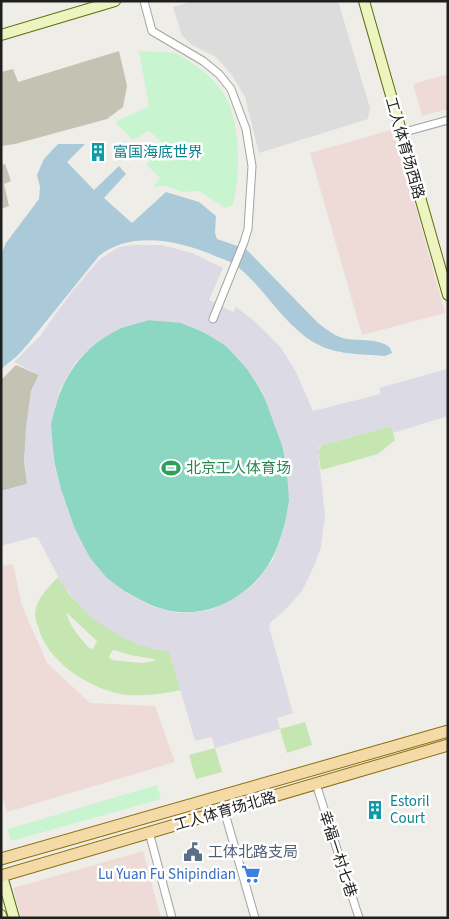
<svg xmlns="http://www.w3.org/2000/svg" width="449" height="919" font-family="'Source Sans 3','Noto Sans SC',sans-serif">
	<rect width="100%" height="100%" fill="#efede7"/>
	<!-- residential -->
	<polygon fill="#dddcdc" points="193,1 338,1 370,108 368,119 259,153 245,97 232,75 216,57 192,45 182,36 173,7"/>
	<!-- commercial -->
	<g fill="#eedbd7">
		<polygon points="448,74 448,109 422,116 413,84"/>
		<polygon points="394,129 445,313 362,335 310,153"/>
		<polygon points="13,564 22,606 47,663 90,703 155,706 175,762 7,812 1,792 1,566"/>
		<polygon points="143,851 161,918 21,918 13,888"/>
	</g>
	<!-- construction -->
	<g fill="#c2c3b3">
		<polygon points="119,51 127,86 123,107 107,119 15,144 1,146 1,72 13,69 18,82"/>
		<polygon points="5,164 11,181 4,184 9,206 1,209 1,165"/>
		<polygon points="16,365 39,375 31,391 24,460 27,484 1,491 1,380"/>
	</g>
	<!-- grass -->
	<g fill="#c5e5b1" fill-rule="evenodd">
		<polygon points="391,426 395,440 378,454 321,470 318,451 322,445"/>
		<path d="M58,577L69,594L92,618L154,649L168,651L170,654L181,690C160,694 138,698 116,693C85,685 46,660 38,626C36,621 34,614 36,608C39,596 50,586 58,577ZM66,612L97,641L93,649L89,648C80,638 69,625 66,612ZM114,650L130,655L154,659L155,661L142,663L112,660L109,657L112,651Z"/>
		<polygon points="305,722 312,745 287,753 280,729"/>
		<polygon points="215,748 222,772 196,779 189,755"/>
	</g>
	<!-- park -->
	<g fill="#c8f5d0">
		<path d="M139,51C151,52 166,51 177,54C182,56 188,61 193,64C205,71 216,82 223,93C241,119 241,176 233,205L225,208L199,191L182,192L167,186L153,187L160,178L146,164L165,145L149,131L133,140L115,122L149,106Z"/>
		<polygon points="157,785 161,799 11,841 8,829"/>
	</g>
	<!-- pitch -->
	<path fill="#8bd7c1" d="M149,320C159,321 172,320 182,323C196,327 215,337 226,346C264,377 292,452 289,501C288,516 283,531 278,545C268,573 246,595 219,606C193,616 167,614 143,601C131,595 118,588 108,579C74,550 50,469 51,425C51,419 54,412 56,405C65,373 86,345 117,330C126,325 138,323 149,320Z"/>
	<!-- plaza -->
	<path fill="#dcdbe5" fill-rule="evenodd" d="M135,245H162L192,253L223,268L209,300L233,312L236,307L253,320L268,334L282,349L296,372L313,411L381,394L379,388L447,369L448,371V416L393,433L391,426L322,445L319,447L318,451L325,515L321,547L314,566L302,591L285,610L270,623L269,627L293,713L277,718L280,729L215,748L212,737L195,741L170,654L168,651L154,649L137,644L121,637L92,618L78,604L62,584L38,538L34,537L1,546V491L27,484L24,460L26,427L31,391L39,375L14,362L40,336L71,293L100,259L119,247ZM149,320L181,323L205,333L226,346L247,369L262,391L283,448L287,474L289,501L284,529L273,560L254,584L229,602L206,611L179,613L154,607L128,594L107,578L90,558L75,529L61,489L54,461L51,424L60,389L75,363L94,344L118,329Z"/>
	<!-- water -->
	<path fill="#abcad9" d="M58,144H85L67,162L94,190L119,166L126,174L104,198L132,223L166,192L199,202L216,216L215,233L217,239L246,249L318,323C327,330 336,337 347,339C360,341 380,338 390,348L392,353L385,356C362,354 335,355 315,343C284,325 266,290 239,268C233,262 223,259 215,256C181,241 131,230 99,256L27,345L17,356L1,369V254L6,243L39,199L40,187L37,175L44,159Z"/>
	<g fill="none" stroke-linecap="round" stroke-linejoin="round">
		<!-- street casing -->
		<g stroke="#a3a3a3" stroke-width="9">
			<g id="street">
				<polyline points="144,1 152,31 203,61 219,74 231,89 246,129 252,166 248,229 244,242 213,319"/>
				<polyline points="401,133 448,120"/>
				<polyline points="318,790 359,918"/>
				<polyline points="224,810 255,918"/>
				<polyline points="149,832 172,918"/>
			</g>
		</g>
		<!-- secondary casing -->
		<g stroke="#5b6e0f" stroke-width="12">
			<g id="secondary">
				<polyline points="364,1 448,295"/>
				<polyline points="1,35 115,1"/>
				<polyline points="2,876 14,918"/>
				<polyline points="1,915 2,918"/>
			</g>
		</g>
		<!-- primary casing -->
		<g stroke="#8e6f0d" stroke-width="13">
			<g id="primary">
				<polyline points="1,859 448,731"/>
				<polyline points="1,876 448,745"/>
			</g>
		</g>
		<!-- street -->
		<use href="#street" stroke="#fff" stroke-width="7"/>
		<!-- secondary -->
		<use href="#secondary" stroke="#edf4bf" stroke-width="10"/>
		<!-- primary -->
		<use href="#primary" stroke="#f4daa7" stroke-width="11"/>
	</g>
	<!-- icons -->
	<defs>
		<g id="building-bare" transform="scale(1.5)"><path d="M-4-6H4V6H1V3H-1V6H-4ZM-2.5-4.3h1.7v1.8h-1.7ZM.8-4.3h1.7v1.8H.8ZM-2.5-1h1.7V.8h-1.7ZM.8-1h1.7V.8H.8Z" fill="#0f9aa8" stroke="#fff" stroke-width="2.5" paint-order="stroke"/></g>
		<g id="stadium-bare" transform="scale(1.5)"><path d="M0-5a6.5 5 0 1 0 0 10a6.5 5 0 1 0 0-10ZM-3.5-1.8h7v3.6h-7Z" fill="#2e9e5b" stroke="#fff" stroke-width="2.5" paint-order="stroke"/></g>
		<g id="civic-bare" transform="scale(1.5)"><path d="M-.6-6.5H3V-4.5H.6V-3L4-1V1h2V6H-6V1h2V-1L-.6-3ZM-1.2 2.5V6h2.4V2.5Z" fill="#5c6f8a" stroke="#fff" stroke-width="2.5" paint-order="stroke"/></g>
		<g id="supermarket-bare" transform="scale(1.5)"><path d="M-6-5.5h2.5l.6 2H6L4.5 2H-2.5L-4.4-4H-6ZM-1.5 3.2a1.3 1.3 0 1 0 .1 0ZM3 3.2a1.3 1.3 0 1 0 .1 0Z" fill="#3f7fe0" stroke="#fff" stroke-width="2.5" paint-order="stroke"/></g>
	</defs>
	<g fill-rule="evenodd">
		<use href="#building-bare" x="98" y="152"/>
		<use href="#stadium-bare" x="171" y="468"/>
		<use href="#building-bare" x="375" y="810"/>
		<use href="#civic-bare" x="193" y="852"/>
		<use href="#supermarket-bare" x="251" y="874"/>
	</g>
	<g text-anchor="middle" stroke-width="5" stroke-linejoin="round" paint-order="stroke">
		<!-- street labels -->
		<g font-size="15" fill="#1f1f1f" stroke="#fff">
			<text transform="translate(405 148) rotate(74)" y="5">工人体育场西路</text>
			<text transform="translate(225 811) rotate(-16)" y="5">工人体育场北路</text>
			<text transform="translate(338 854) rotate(72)" y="5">幸福一村七巷</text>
		</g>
		<!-- culture labels -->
		<g font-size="15" fill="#0d838f" stroke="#fff" text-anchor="start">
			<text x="113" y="157">富国海底世界</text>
			<text x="390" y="806">Estoril<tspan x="390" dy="17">Court</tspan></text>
		</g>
		<!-- leisure labels -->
		<g font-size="15" fill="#27864d" stroke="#fff" text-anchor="start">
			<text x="186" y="473">北京工人体育场</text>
		</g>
		<!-- service labels -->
		<g font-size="15" fill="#4e5e75" stroke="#fff" text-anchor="start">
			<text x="208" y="857">工体北路支局</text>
		</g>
		<!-- shop labels -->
		<g font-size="15" fill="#366cbe" stroke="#fff" text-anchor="end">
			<text x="236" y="879">Lu Yuan Fu Shipindian</text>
		</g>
	</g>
	<!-- border -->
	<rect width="449" height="919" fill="none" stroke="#1f1f1f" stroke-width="5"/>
</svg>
